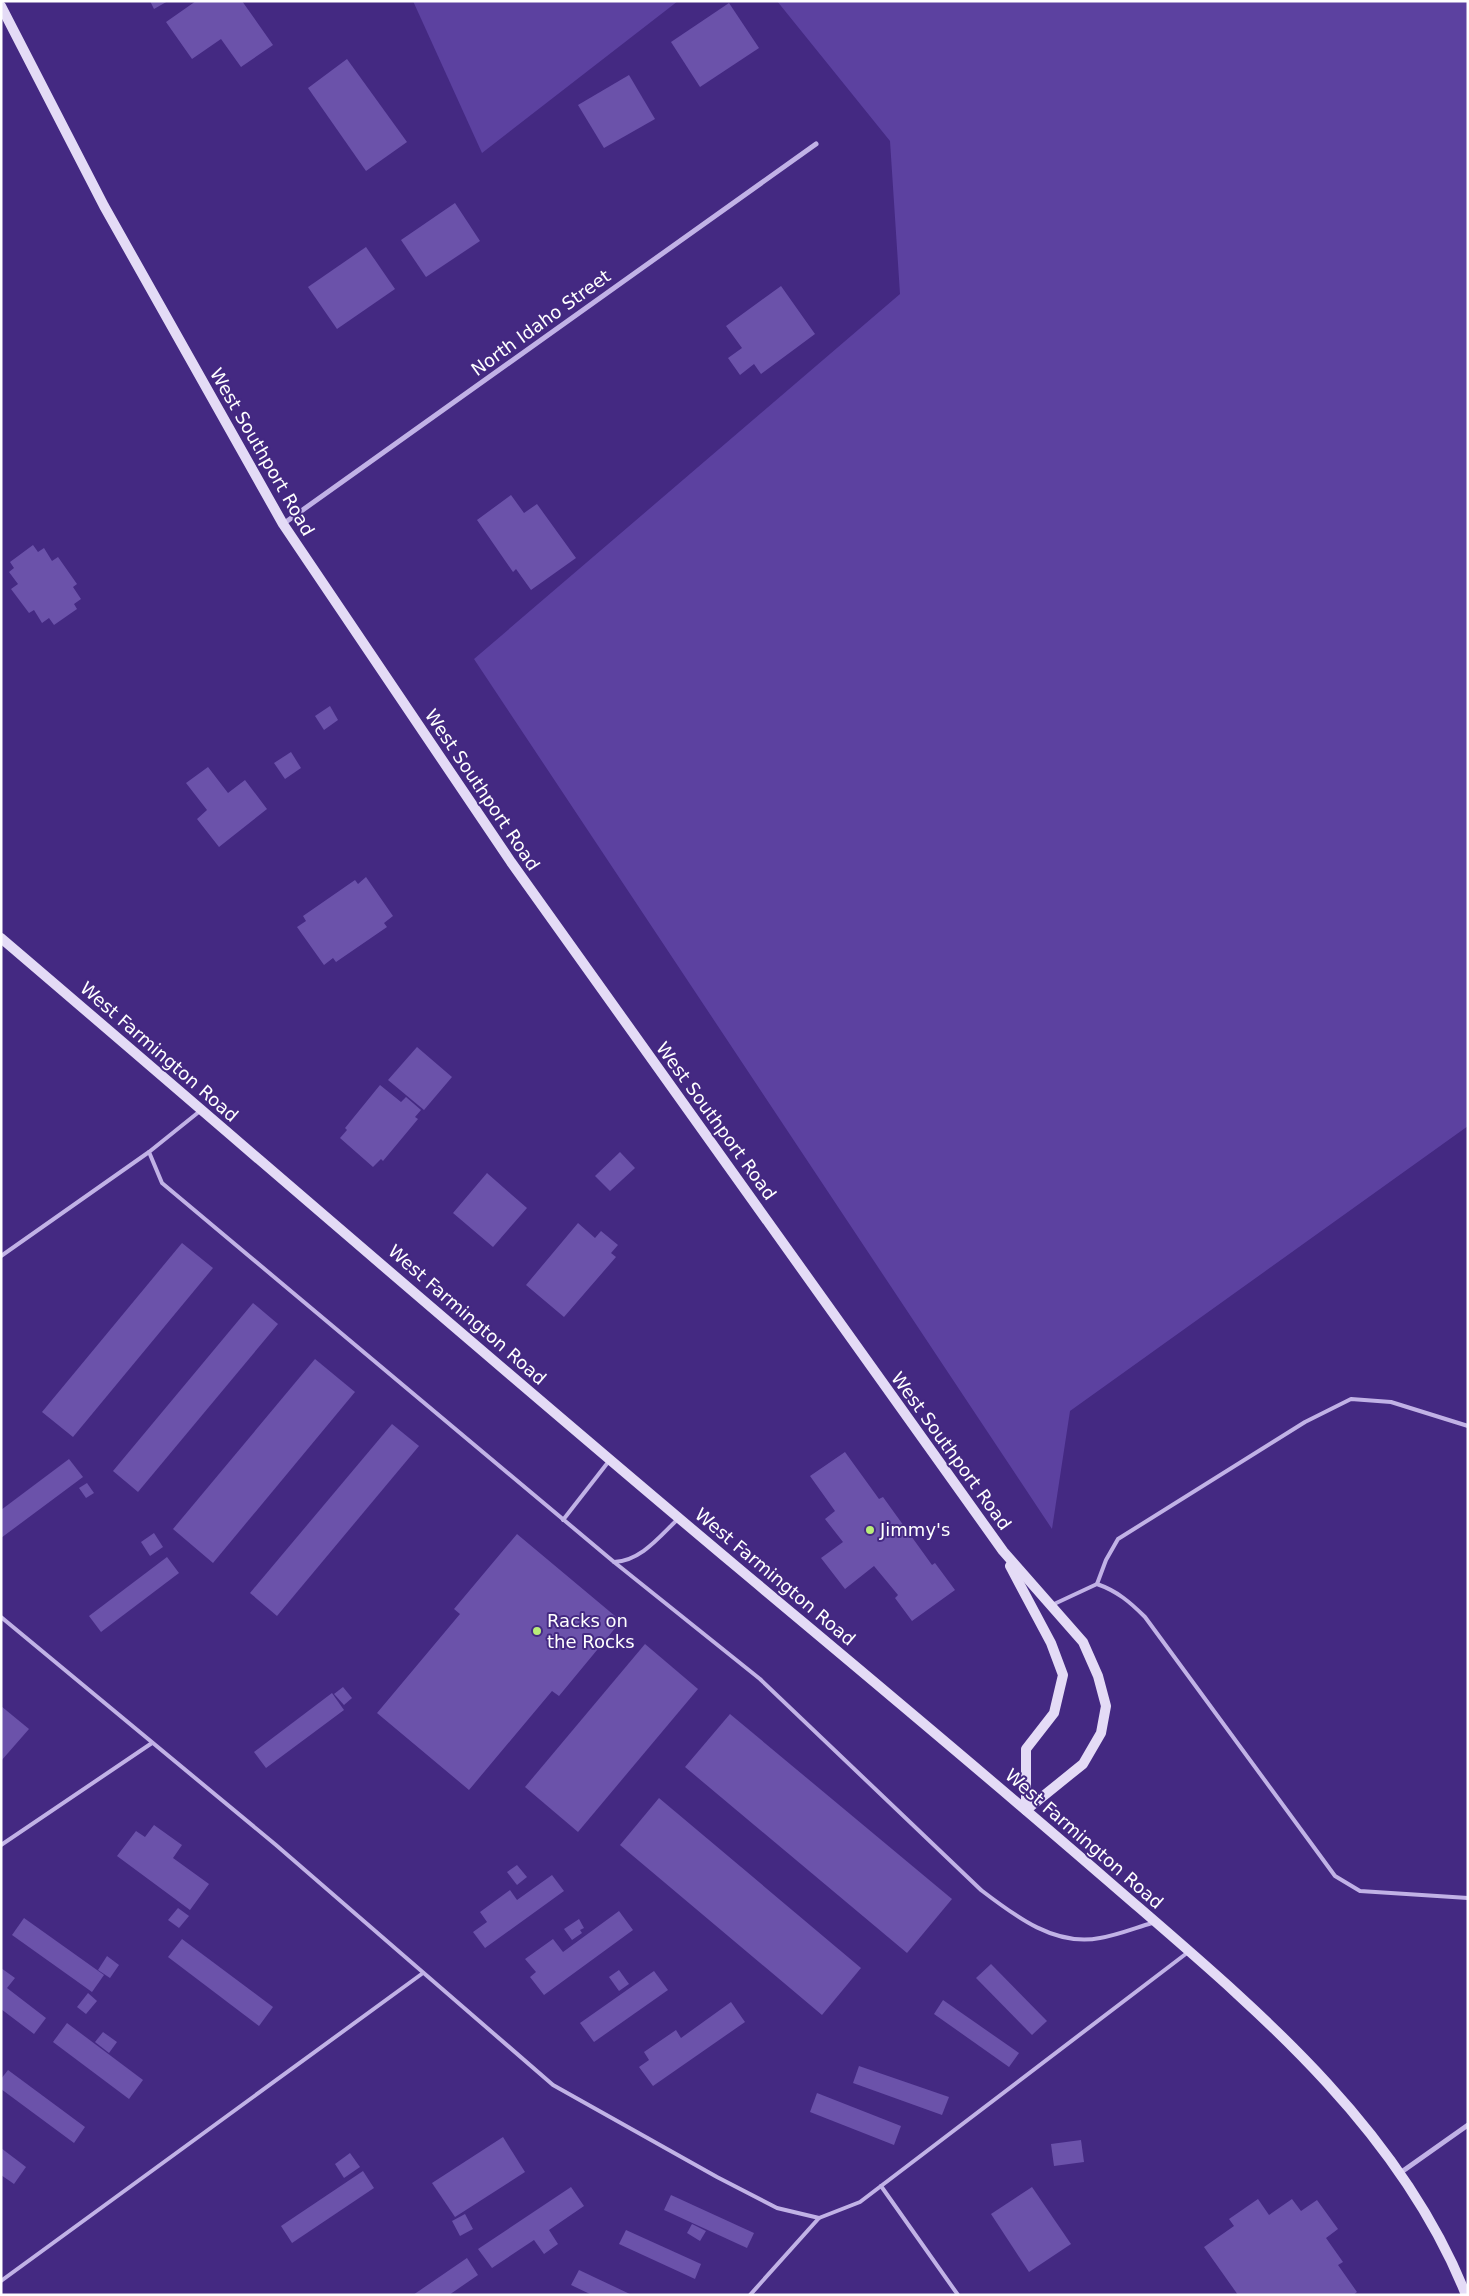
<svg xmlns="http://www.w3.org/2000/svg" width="1469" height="2296" font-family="'DejaVu Sans',sans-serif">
	<rect width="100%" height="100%" fill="#442982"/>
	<!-- green -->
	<g fill="#5c41a0">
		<polygon points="413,1 678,1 482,153"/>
		<polygon points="777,1 1468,1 1468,1126 1070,1411 1052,1529 474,659 900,294 890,141"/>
	</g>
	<!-- building -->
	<g fill="#6b52aa">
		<polygon points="150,1 168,1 154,9"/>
		<polygon points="196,1 242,1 273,45 241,67 221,39 192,59 166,22"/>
		<polygon points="729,3 759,48 700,87 671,42"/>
		<polygon points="347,59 407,142 366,171 308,88"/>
		<polygon points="629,75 655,119 604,148 578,105"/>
		<polygon points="455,203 480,241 426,277 401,240"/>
		<polygon points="366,247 395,289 337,329 308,287"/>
		<polygon points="781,286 815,334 761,374 754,364 740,375 728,358 742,348 726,326"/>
		<polygon points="511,495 524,513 537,504 576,558 531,590 516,569 513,572 477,520"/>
		<polygon points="33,545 38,552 44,548 52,561 58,557 77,584 73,587 81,599 74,604 77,609 54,625 49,618 42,623 34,610 29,613 11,589 18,584 9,572 14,568 10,562"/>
		<polygon points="330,706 338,720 324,730 315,716"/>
		<polygon points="291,752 301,768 285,779 274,763"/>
		<polygon points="208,767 228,793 245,780 267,809 219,847 197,819 207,810 186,783"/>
		<polygon points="366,877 393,916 384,923 387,927 336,962 333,958 324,965 297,927 306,921 303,916 355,880 358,884"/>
		<polygon points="417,1047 452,1077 424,1110 388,1080"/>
		<polygon points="380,1085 401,1102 406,1097 421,1110 415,1117 418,1119 383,1161 381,1159 373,1167 340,1138 347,1130 345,1128"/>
		<polygon points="620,1152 635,1168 610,1191 595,1176"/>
		<polygon points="487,1173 527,1208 493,1247 453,1213"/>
		<polygon points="578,1223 595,1238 601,1231 618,1245 611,1253 616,1257 564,1317 526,1285"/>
		<polygon points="182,1243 213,1268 73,1437 42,1412"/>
		<polygon points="253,1303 278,1324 138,1492 113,1471"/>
		<polygon points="315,1359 355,1392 213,1563 173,1529"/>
		<polygon points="392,1424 419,1446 277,1616 250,1593"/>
		<polygon points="845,1452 879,1499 883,1497 932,1565 935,1563 955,1590 912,1621 895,1598 898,1595 874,1566 845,1589 821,1558 843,1542 825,1519 835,1511 810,1476"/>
		<polygon points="69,1459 83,1477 1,1538 1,1510"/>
		<polygon points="87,1483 94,1493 86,1498 79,1488"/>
		<polygon points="154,1533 163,1547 150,1556 141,1542"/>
		<polygon points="517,1534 621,1621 559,1696 552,1691 469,1790 377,1713 460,1614 454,1609"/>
		<polygon points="167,1557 179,1573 101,1632 89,1616"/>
		<polygon points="645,1644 698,1689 578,1832 525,1787"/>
		<polygon points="343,1687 352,1698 344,1705 334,1694"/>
		<polygon points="332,1693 344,1710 266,1768 254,1752"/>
		<polygon points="1,1706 29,1729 1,1761"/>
		<polygon points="730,1714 952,1899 907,1953 685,1767"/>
		<polygon points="659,1798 861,1968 822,2015 620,1845"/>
		<polygon points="154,1825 182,1845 173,1858 209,1884 190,1910 117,1856 136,1831 145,1837"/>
		<polygon points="517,1865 527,1877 517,1885 507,1872"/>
		<polygon points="552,1875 564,1891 485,1948 473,1932 487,1922 480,1912 510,1890 517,1900"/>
		<polygon points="178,1908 189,1916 179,1928 168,1920"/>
		<polygon points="619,1911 633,1930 544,1995 530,1977 536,1972 525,1959 553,1939 563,1952"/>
		<polygon points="24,1918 104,1975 92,1992 12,1935"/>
		<polygon points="579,1919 584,1928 580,1930 582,1933 572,1940 564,1929"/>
		<polygon points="182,1939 273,2007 259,2026 168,1957"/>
		<polygon points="107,1956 119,1965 110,1978 98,1970"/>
		<polygon points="991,1964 1047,2021 1032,2035 976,1978"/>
		<polygon points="1,1968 15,1978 7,1988 46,2018 34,2034 1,2009"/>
		<polygon points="619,1970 629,1984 619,1991 609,1977"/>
		<polygon points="654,1971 668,1990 594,2042 580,2023"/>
		<polygon points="88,1993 97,2001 86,2014 77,2007"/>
		<polygon points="943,2000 1019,2053 1009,2067 934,2014"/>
		<polygon points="731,2002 745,2022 653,2086 639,2067 649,2060 644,2052 676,2030 681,2038"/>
		<polygon points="67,2023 143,2080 129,2099 53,2042"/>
		<polygon points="103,2032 117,2042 109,2053 95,2042"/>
		<polygon points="859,2066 949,2097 942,2115 853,2083"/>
		<polygon points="8,2070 85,2127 74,2143 1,2089 1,2079"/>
		<polygon points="817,2093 901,2126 894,2145 810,2112"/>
		<polygon points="503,2137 525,2172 455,2217 432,2183"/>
		<polygon points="1081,2140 1084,2162 1054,2166 1051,2144"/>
		<polygon points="1,2148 26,2167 14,2184 1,2175"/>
		<polygon points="350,2153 360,2167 344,2178 335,2164"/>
		<polygon points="363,2171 374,2188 292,2243 281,2226"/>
		<polygon points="571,2187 584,2206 549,2230 558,2244 544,2254 534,2240 492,2268 478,2249"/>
		<polygon points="1032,2187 1071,2244 1029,2272 991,2214"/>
		<polygon points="671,2195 754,2233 747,2248 664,2210"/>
		<polygon points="1258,2199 1269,2215 1292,2199 1301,2211 1317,2200 1338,2229 1326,2238 1343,2262 1338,2265 1357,2292 1353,2295 1238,2295 1204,2247 1234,2226 1229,2219"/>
		<polygon points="465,2214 473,2229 460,2236 452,2221"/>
		<polygon points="692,2224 706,2231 700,2241 687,2233"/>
		<polygon points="626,2230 701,2264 695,2279 619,2244"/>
		<polygon points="467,2258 478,2275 449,2295 413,2295"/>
		<polygon points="579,2270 632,2295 592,2295 571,2285"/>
	</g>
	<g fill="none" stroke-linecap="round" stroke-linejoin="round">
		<!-- service -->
		<g stroke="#c1b2e6" stroke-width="4">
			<path d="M200,1111L149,1152L162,1183L614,1562C641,1561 660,1536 678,1519"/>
			<polyline points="1,1256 149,1152"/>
			<polyline points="563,1520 609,1461"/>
			<path d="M614,1562L760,1679L981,1890C1015,1916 1055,1947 1100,1938C1118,1935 1135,1928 1152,1923"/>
			<polyline points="1097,1584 1106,1560 1118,1539 1305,1422 1351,1399 1391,1402 1468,1426"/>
			<path d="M1052,1605L1097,1584C1117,1591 1130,1602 1145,1617L1335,1876L1360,1891L1468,1898"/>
			<polyline points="1,1617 276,1845 553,2085 717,2177 777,2208 819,2218 860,2202 1187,1953"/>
			<polyline points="1,1845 152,1743"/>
			<polyline points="881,2186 958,2295"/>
			<polyline points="1,2281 423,1973"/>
			<polyline points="750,2295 819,2218"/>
		</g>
		<!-- minor -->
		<g stroke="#c1b2e6" stroke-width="5">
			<polyline points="283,524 816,144"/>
			<polyline points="1400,2173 1468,2125"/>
		</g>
		<!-- secondary -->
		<g stroke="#e4dbf6" stroke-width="10">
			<polyline points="1,6 104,206 283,524 511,862 1003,1551 1083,1642 1098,1676 1106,1706 1101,1733 1083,1764 1026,1810"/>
			<path d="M1,938C247,1148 490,1360 737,1567C861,1671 985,1774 1107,1880C1244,1999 1397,2121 1466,2295"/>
			<polyline points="1010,1566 1051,1643 1063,1675 1054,1713 1026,1749 1026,1810"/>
		</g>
	</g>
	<!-- markers -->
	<g fill="#b9ed79" stroke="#442982" stroke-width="2">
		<circle cx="870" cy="1530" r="5"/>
		<circle cx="537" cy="1631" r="5"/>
	</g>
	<g text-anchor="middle" stroke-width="4" stroke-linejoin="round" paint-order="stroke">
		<!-- street labels -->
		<g font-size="18" fill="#fff" stroke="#442982">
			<text transform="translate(541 323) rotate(-36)" y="6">North Idaho Street</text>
			<text transform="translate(262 452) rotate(60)" y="6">West Southport Road</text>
			<text transform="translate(482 790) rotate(56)" y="6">West Southport Road</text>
			<text transform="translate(159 1052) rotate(41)" y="6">West Farmington Road</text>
			<text transform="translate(716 1121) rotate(54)" y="6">West Southport Road</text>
			<text transform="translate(467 1315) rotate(41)" y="6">West Farmington Road</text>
			<text transform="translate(951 1451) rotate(54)" y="6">West Southport Road</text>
			<text transform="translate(775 1577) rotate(40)" y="6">West Farmington Road</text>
			<text transform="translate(1084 1839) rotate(41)" y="6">West Farmington Road</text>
		</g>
		<!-- poi labels -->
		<g font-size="18" fill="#fff" stroke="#442982" text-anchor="start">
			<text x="880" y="1536">Jimmy's</text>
			<text x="547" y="1627">Racks on<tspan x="547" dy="21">the Rocks</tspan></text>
		</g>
	</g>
	<!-- border -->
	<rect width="1469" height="2296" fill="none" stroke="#ffffff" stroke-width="5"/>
</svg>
